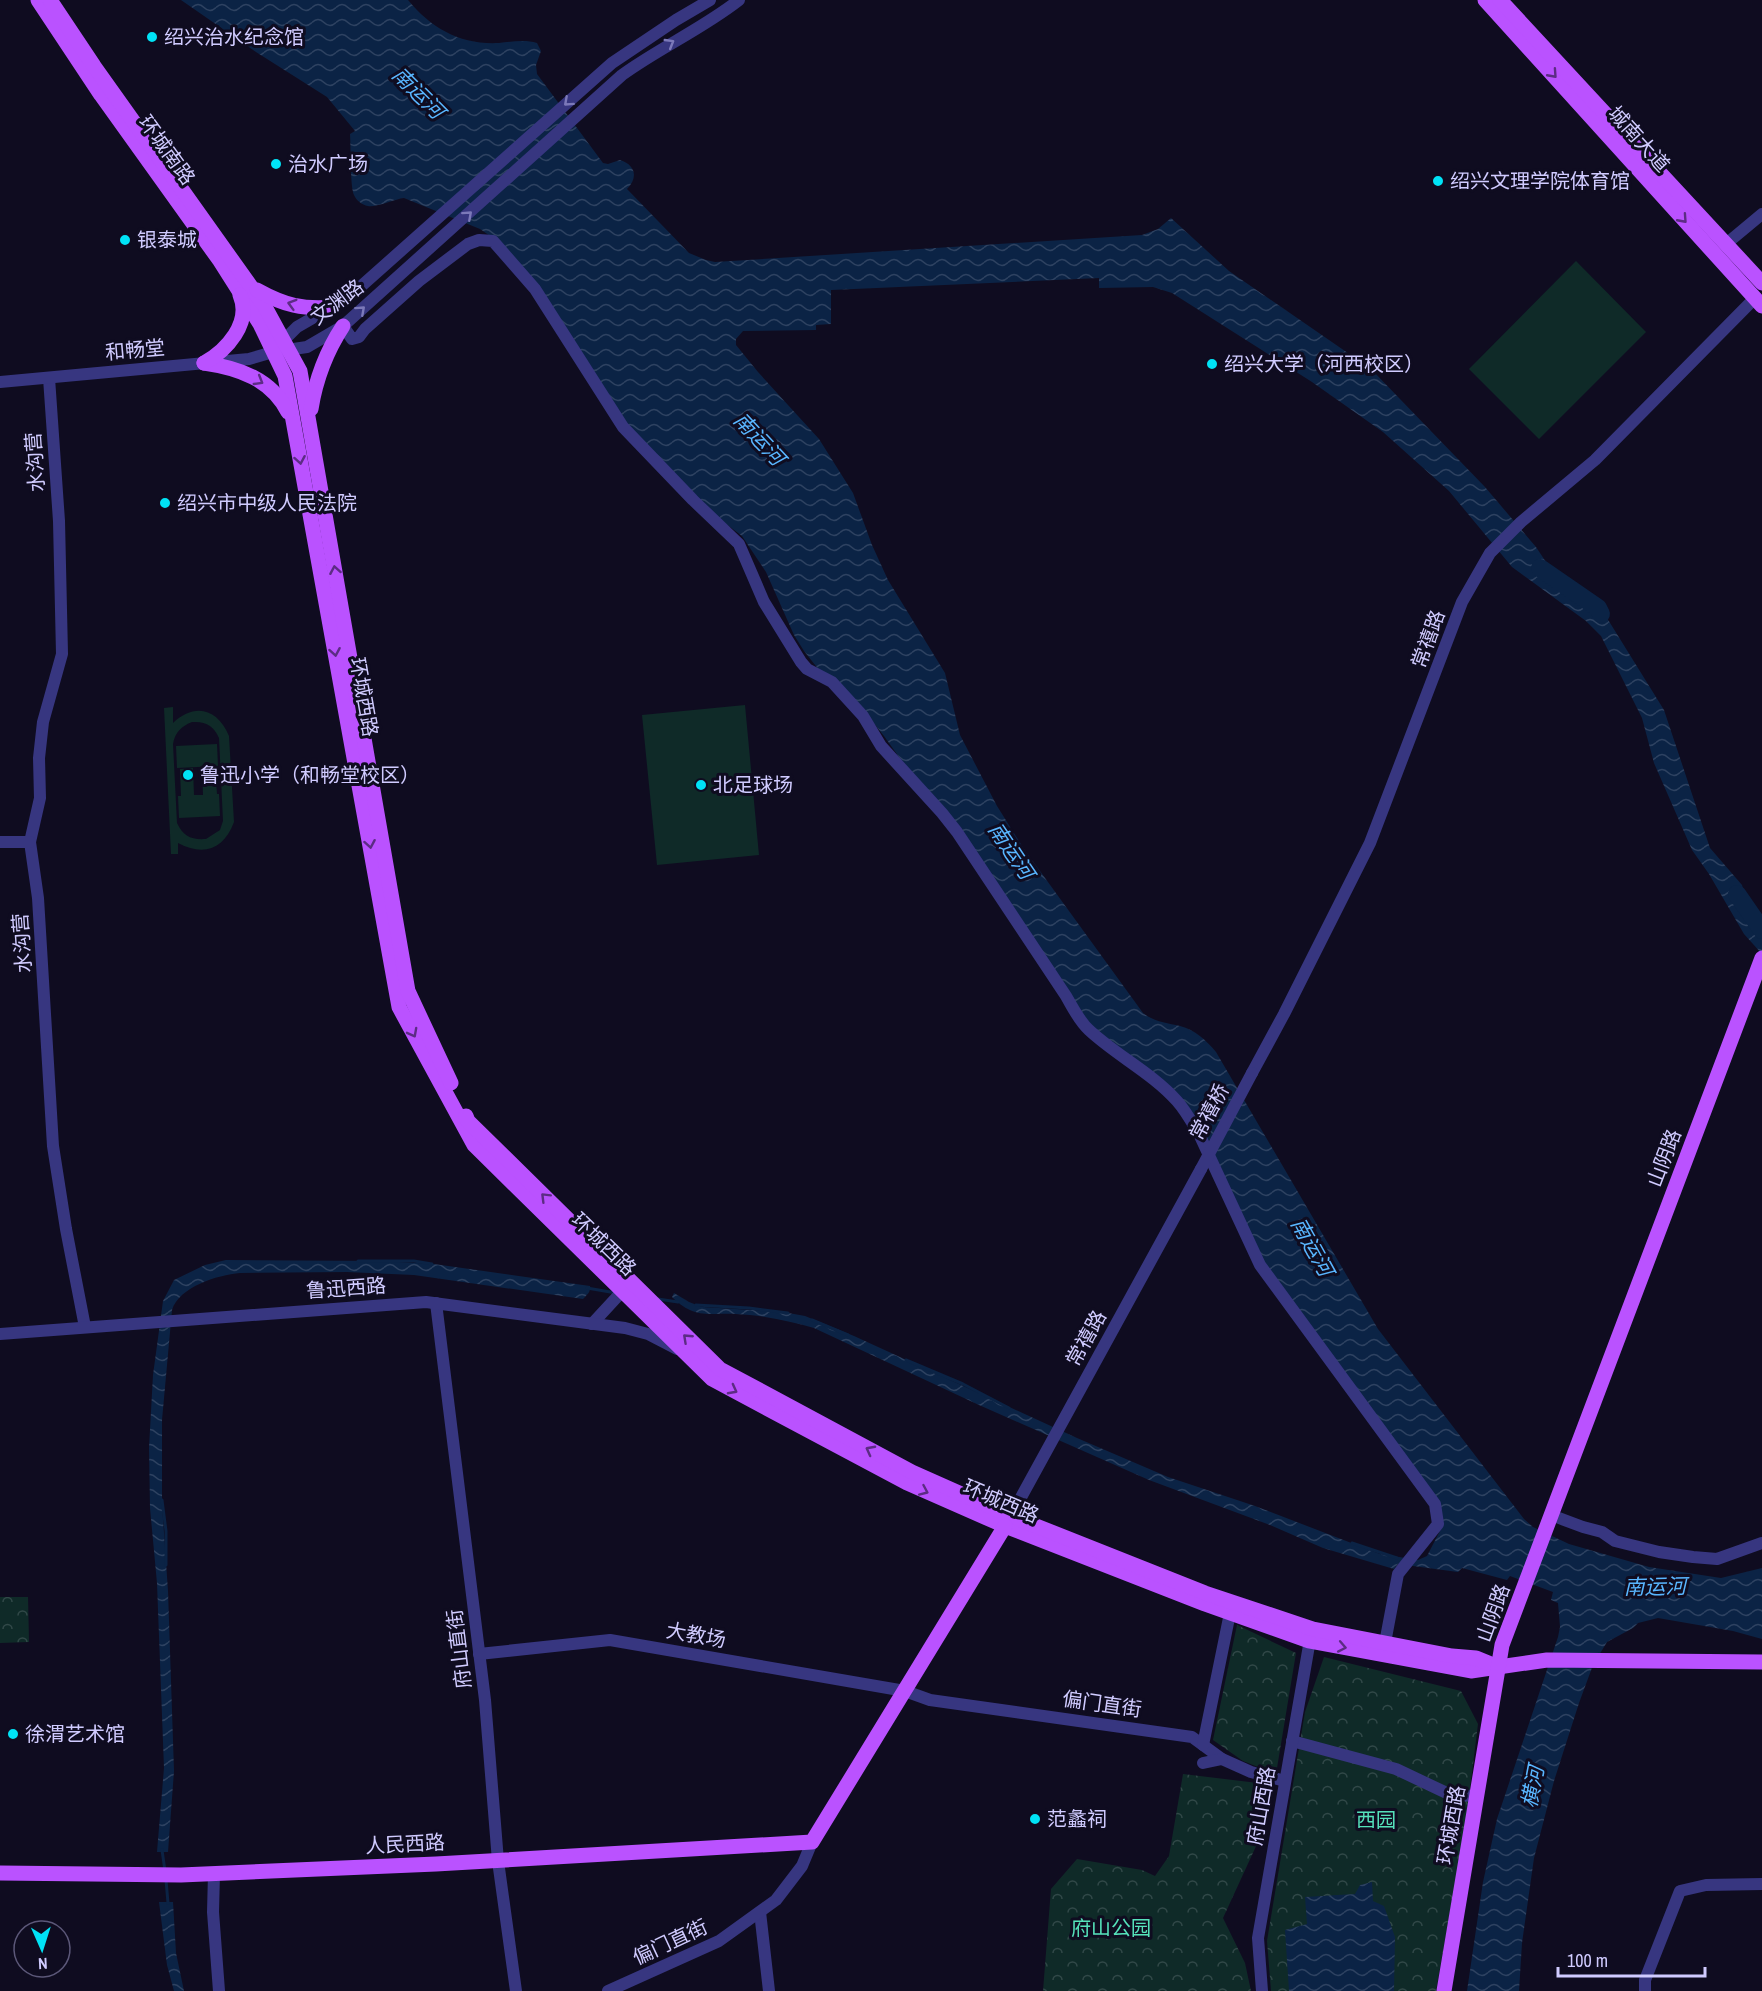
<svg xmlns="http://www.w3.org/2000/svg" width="1762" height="1991" font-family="'Archivo Narrow','Noto Sans SC',sans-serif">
	<defs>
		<pattern id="park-crowns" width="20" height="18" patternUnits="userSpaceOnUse" patternTransform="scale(1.5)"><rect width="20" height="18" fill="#0f2a28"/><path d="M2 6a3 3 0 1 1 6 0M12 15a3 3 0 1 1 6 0" fill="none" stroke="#314848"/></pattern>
		<pattern id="water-waves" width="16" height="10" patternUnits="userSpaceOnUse" patternTransform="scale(1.5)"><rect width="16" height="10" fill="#0b2345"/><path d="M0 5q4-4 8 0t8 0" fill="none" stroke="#2e4261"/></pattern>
	</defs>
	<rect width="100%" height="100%" fill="#0f0c20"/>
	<!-- park -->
	<g fill="url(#park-crowns)">
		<polygon points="0,1597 28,1597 29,1642 0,1643"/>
		<polygon points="1237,1625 1296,1653 1276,1774 1243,1761 1213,1740"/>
		<polygon points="1324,1657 1461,1691 1478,1724 1466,1821 1436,1991 1271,1991 1267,1941 1305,1712"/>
		<polygon points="1183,1774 1266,1784 1269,1818 1223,1918 1245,1963 1251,1991 1043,1991 1051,1889 1077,1859 1142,1870 1155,1876 1169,1856"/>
	</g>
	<!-- garden -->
	<g fill="#0f2a28" fill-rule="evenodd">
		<polygon points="1576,261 1646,332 1539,439 1469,369"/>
		<polygon points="745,705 759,855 657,865 642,715"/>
		<path d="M173,707V723C195,702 218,709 229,736L234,822C224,849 204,857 178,843V854H171L164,708ZM192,722C206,721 214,726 219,738L223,821L220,830L206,839C191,840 183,836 177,823L173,744C175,732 182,726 192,722Z"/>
		<polygon points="217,744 218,766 177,768 176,746"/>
		<polygon points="202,767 215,767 217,794 219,794 220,816 179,818 178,796 181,796 180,769 193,768 194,795 203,795"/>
	</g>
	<!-- water -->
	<g fill="url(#water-waves)">
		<path d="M181,0H408C432,29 461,45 499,43C512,42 524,39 537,43L541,51L536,65L537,74L603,163L608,164L620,160C636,165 638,178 627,189L689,253L706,260L715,262L1142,235L1158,229L1171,218L1229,271L1371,369L1485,487L1536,547L1560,583L1602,610L1664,710L1710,848L1742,885L1752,919L1762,933V954L1744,934L1709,874L1692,850L1654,763L1642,718L1601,636L1586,621L1512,567L1449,491L1383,432L1312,382L1172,293L1153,287L1099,288V278L831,290V324L816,325V330L743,331L736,339V345L758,372L819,439L853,493L872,545L888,580L945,673L960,735L997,806L1024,849L1143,1013C1154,1022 1167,1023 1180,1026C1195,1030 1206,1040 1216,1052L1378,1329L1524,1519L1533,1527L1569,1544L1649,1567L1721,1578L1762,1568V1639L1733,1631L1658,1618L1638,1623L1633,1628L1607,1642L1593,1665L1579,1703L1554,1781L1534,1858L1522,1943L1519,1991H1467L1483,1882L1497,1819L1558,1637L1560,1627L1558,1603L1551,1600L1553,1592L1510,1576L1507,1580L1462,1568L1458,1572L1398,1564L1394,1569L1323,1548L1270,1525L1149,1480L979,1405L814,1328C789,1321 762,1315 736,1314C708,1313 694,1319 672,1297L674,1293L689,1302L702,1307L783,1312L805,1316L854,1336L1077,1438L1168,1477L1255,1506L1380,1554L1418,1560L1427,1556L1441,1529L1442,1520L1267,1269L1184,1111L1102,1041L884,736L868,716L819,670L804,651L794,635L766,572L742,536L717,517L627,428L493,238L480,229L404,198C395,199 375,208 368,206C362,205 356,200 354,195C350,186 351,147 350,134L355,131L327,97L256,52Z"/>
		<path d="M226,1260L381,1261L434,1264L590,1286C591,1292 587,1295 583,1299L414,1275L347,1272L240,1273C217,1275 179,1287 172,1310L162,1420V1504L168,1591L174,1771L168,1852H157L164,1768L157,1583L150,1508L149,1448L153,1375L163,1301L174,1280L205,1265Z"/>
		<polygon points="1372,1882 1373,1901 1384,1906 1395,1937 1394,1991 1289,1991 1285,1930 1307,1924 1305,1897 1355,1894 1360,1885"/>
		<polygon points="159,1902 173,1902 176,1953 184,1991 174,1991 167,1965"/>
	</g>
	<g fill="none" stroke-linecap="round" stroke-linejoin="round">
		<!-- stream -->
		<g stroke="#0b2345" stroke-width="3">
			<polyline points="358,1261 414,1261 432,1264"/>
			<polyline points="587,1288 616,1293"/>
			<polyline points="658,1299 678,1302"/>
			<polyline points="696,1305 749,1308 788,1313"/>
			<polyline points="812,1320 848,1335"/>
			<polyline points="906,1360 963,1384 1009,1408"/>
			<polyline points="162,1500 166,1531 166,1565"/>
			<polyline points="1352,1543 1397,1558"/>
			<polyline points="162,1850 165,1871"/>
			<polyline points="166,1880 168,1903"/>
		</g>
		<!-- river -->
		<g stroke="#0b2345" stroke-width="18">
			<polyline points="1540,568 1598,608 1601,614"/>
			<polyline points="1737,894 1762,930"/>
		</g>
		<!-- minor -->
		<g stroke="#373680" stroke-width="12">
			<polyline points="1726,244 1762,214"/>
			<path d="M343,326L352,339L359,337L365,329L419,281L468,244L479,240L493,241L535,289L623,427L693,500L739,544L764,602L801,662L807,669L832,682L863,716L881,746L942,813L957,832L1066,996C1073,1008 1079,1021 1089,1030C1117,1056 1152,1073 1177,1101C1186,1111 1193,1124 1200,1136L1260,1265L1435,1504L1438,1524L1398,1574L1385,1643"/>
			<polyline points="278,346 297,327 349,297 612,63 676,20 710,0"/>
			<polyline points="49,378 59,521 62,654 43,722 39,758 40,798 30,842 38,898 53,1146 66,1229 85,1327"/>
			<path d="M0,382L249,359L273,352L307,347L343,326L622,75C659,48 702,29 739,0"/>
			<polyline points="0,842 30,842"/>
			<polyline points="1252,1073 1284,1014 1370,843 1462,602 1490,553 1521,522 1595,460 1755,298"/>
			<polyline points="436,1303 485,1700 498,1861 516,1991"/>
			<polyline points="592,1324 628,1285"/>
			<polyline points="0,1334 426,1302 625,1328 648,1334 677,1349"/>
			<polyline points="1559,1518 1583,1527 1602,1532 1615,1541 1659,1552 1693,1557 1717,1559 1762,1543"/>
			<polyline points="1007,1523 1201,1169"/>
			<polyline points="479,1654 610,1640 905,1691 930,1700 1192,1737 1222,1759 1251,1772 1285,1781"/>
			<polyline points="1292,1741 1396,1769 1451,1795 1477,1796"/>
			<polyline points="1203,1745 1230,1613"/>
			<polyline points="1203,1763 1222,1759"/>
			<polyline points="214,1874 213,1912 219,1991"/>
			<polyline points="760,1912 769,1991"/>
			<polyline points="608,1991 719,1941 776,1900 802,1866 812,1842"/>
			<polyline points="1262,1991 1258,1938 1311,1634"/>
			<polyline points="1645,1991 1645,1980 1680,1891 1706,1885 1762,1884"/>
		</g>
		<!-- major -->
		<g stroke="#ba52ff" stroke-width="15">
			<polyline points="38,0 101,95 220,261 260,324 285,376 399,1007 474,1145 712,1379 907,1483 1005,1526 1205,1604 1309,1641 1471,1671 1547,1660 1762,1662"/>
			<polyline points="50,0 94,66 264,305 300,371 408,991 451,1083"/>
			<polyline points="1485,0 1762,306"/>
			<polyline points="1500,0 1762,283"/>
			<path d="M257,290C284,305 303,310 334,307"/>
			<path d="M204,363C239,368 271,379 288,412"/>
			<path d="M204,363C226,351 252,323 240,295"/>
			<path d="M311,409C316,378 326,352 343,326"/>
			<polyline points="466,1116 468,1121 720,1369 912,1472 1011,1516 1205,1593 1313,1629 1452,1656 1476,1658 1498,1667"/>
			<polyline points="0,1873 181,1875 436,1864 812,1842 1005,1526"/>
			<polyline points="1444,1991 1502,1645 1762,958"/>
		</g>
		<!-- minor-bridge -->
		<polyline stroke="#373680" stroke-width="12" points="1201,1169 1252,1073"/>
	</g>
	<!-- one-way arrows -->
	<defs><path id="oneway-chevron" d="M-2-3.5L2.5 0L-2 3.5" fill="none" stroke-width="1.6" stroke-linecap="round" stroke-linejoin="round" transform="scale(1.5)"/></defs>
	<g stroke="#7c79b9">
		<use href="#oneway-chevron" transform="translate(670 43) rotate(-31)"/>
		<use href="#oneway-chevron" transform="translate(568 102) rotate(138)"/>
		<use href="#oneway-chevron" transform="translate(468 215) rotate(-42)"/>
		<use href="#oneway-chevron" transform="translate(361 310) rotate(-42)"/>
	</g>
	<g stroke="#5c2c84">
		<use href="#oneway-chevron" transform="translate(1553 74) rotate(48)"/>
		<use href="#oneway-chevron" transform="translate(1683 219) rotate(48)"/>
		<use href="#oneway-chevron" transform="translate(292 304) rotate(-164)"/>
		<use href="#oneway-chevron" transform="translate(259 381) rotate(31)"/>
		<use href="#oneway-chevron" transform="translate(300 460) rotate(80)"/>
		<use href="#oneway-chevron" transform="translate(335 570) rotate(-100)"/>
		<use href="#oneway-chevron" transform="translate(335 652) rotate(80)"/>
		<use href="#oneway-chevron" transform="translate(370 844) rotate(80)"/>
		<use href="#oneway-chevron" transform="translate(413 1033) rotate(62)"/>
		<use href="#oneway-chevron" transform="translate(545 1197) rotate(-135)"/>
		<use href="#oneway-chevron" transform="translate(687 1338) rotate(-137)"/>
		<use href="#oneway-chevron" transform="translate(733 1390) rotate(28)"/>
		<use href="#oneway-chevron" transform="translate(870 1450) rotate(-152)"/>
		<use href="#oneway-chevron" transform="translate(924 1491) rotate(24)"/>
		<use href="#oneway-chevron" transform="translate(1342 1647) rotate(11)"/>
	</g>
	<!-- markers -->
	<g fill="#00e3f6" stroke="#0f0c20" stroke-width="2">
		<circle cx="152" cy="37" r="6"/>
		<circle cx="276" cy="164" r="6"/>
		<circle cx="1438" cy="181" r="6"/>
		<circle cx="125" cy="240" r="6"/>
		<circle cx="1212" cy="364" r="6"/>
		<circle cx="165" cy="503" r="6"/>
		<circle cx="188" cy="775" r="6"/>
		<circle cx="701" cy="785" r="6"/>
		<circle cx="13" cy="1734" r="6"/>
		<circle cx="1035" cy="1819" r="6"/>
	</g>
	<g text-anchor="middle" stroke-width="6" stroke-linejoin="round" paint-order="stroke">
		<!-- poi labels -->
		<g font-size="20" fill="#d0cbff" stroke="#0f0c20" text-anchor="start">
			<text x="164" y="44">绍兴治水纪念馆</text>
			<text x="288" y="171">治水广场</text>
			<text x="1450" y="188">绍兴文理学院体育馆</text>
			<text x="137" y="247">银泰城</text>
			<text x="1224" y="371">绍兴大学（河西校区）</text>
			<text x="177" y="510">绍兴市中级人民法院</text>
			<text x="200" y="782">鲁迅小学（和畅堂校区）</text>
			<text x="713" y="792">北足球场</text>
			<text x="25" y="1741">徐渭艺术馆</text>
			<text x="1047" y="1826">范蠡祠</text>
		</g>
		<!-- street labels -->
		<g font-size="20" fill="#d0cbff" stroke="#0f0c20">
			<text transform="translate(1639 139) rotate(48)" y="7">城南大道</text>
			<text transform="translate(167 150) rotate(54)" y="7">环城南路</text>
			<text transform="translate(337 302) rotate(-37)" y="7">文渊路</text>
			<text transform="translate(135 350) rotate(-5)" y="7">和畅堂</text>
			<text transform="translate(35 462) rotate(-94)" y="7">水沟营</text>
			<text transform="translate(1428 639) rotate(-70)" y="7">常禧路</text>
			<text transform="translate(364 697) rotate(80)" y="7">环城西路</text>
			<text transform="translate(22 943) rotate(-94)" y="7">水沟营</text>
			<text transform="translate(1209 1112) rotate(-62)" y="7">常禧桥</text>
			<text transform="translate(1664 1158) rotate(-69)" y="7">山阴路</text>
			<text transform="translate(604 1244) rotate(44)" y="7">环城西路</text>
			<text transform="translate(346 1288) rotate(-4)" y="7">鲁迅西路</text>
			<text transform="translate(1086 1338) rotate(-61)" y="7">常禧路</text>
			<text transform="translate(1001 1501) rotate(23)" y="7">环城西路</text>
			<text transform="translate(1493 1613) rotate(-70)" y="7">山阴路</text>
			<text transform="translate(696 1635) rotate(10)" y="7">大教场</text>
			<text transform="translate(459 1649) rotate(-97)" y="7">府山直街</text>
			<text transform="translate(1102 1704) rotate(8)" y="7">偏门直街</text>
			<text transform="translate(1261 1806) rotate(-80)" y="7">府山西路</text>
			<text transform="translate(1451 1825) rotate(-80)" y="7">环城西路</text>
			<text transform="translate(405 1844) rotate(-3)" y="7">人民西路</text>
			<text transform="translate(670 1942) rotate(-25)" y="7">偏门直街</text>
		</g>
		<!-- park labels -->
		<g font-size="20" fill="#55e1ba" stroke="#0f0c20">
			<text x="1376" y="1827">西园</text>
			<text x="1111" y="1935">府山公园</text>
		</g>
		<!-- water labels -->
		<g font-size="21" font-style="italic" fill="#59b6ff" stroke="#0f0c20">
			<text transform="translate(418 93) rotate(45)" y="7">南运河</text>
			<text transform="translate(759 439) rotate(47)" y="7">南运河</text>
			<text transform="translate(1011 851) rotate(56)" y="7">南运河</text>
			<text transform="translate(1312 1247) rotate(61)" y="7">南运河</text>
			<text transform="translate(1655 1587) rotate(-1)" y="7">南运河</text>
			<text transform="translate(1533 1787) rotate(-79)" y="7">横河</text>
		</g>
	</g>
	<!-- north arrow -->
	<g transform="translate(42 1949) rotate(177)"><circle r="28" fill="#0f0c20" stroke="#5c5879" stroke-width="1.5"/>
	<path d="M0-4.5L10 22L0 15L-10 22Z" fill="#00e3f6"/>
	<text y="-9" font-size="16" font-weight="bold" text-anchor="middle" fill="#d0cbff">N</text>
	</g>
	<!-- scale -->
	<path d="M1558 1967v9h147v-9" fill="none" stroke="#d0cbff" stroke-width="3"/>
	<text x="1567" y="1967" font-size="18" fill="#d0cbff" stroke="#0f0c20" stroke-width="4.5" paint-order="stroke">100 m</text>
</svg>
